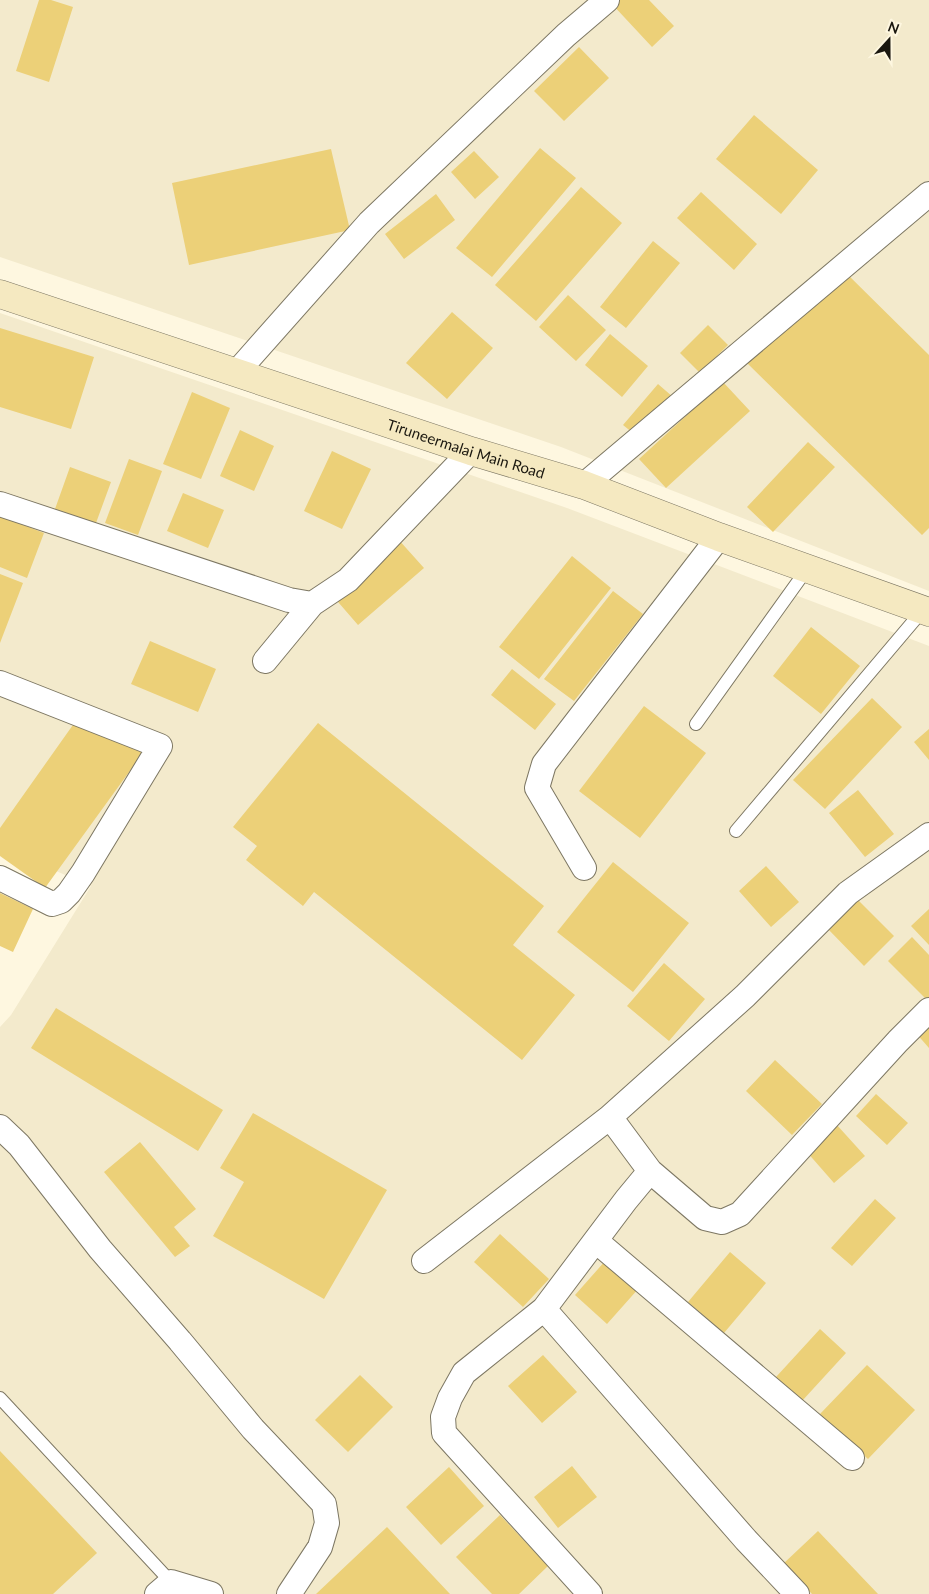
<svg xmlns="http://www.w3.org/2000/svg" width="929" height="1594" font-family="Lato,sans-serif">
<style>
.built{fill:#f3eacc}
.building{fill:#ecd078}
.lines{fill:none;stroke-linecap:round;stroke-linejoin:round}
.service-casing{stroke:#7d7763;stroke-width:14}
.minor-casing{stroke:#7d7763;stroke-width:26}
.secondary-casing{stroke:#7d7763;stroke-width:29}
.service{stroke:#fff;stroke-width:12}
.minor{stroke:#fff;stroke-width:24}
.secondary{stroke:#f5e9c1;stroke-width:28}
.labels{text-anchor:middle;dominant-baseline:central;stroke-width:4.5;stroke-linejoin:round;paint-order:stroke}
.street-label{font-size:15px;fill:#1a170f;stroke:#fef7e0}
</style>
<rect width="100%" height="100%" fill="#fef7e0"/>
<path class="built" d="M0,0H929V591L561,447L0,257Z
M0,313L567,508L929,646V1594H0V1027L11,1015L91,886L0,847Z"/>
<path class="building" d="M39,0H51L73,7L49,82L16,71Z
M614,0H649L674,26L652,47L611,3Z
M579,47L609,78L564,121L534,91Z
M754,115L818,170L781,214L716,159Z
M540,148L576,178L492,277L456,248Z
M331,149L350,230L189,265L172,183Z
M474,151L499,177L475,199L451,172Z
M581,187L622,223L536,321L495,285Z
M701,192L757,244L734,270L677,218Z
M436,194L455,220L404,259L385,234Z
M653,241L680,263L626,328L600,307Z
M841,268L929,355V528L922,535L747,363Z
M568,295L606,330L576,361L539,327Z
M452,312L493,348L447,399L406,363Z
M708,325L728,345L700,373L680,353Z
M0,328L94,357L71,429L0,407Z
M610,334L648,366L622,397L585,365Z
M723,382L750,411L666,488L639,459Z
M658,384L673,397L638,437L623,425Z
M192,392L230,408L201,479L163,464Z
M240,430L274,446L254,491L220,476Z
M808,442L835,467L773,532L747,507Z
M332,451L371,469L342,529L304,511Z
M129,459L162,471L138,535L105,523Z
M70,467L111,482L96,523L55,509Z
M183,493L224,510L208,548L167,531Z
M0,516L44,533L27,578L0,567Z
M398,539L424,568L358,625L332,595Z
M572,556L611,588L539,679L499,647Z
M0,574L23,583L0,643Z
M613,591L643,614L574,701L544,679Z
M811,627L860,666L821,714L773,676Z
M150,641L216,669L198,712L131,684Z
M512,669L556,704L535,730L491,695Z
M872,698L902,727L825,809L793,780Z
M644,706L706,753L640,838L579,791Z
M75,722L145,750L45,888L0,856V828Z
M318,723L544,906L513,945L575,995L522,1060L314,892L303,906L246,860L257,846L233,827Z
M929,729V760L914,742Z
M858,790L894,834L865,857L829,813Z
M613,862L689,923L633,992L557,932Z
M766,866L799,902L771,927L739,891Z
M0,893L33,909L13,952L0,946Z
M857,899L894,936L864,966L827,928Z
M929,909V945L911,926Z
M912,937L929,955V1002L888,961Z
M664,963L705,999L669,1041L627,1006Z
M56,1008L223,1110L198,1151L31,1048Z
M929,1020V1048L915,1032Z
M775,1060L822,1104L792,1135L746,1091Z
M876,1094L908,1123L887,1145L856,1116Z
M253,1113L387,1190L324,1299L213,1236L244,1182L220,1168Z
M836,1124L865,1156L834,1183L806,1151Z
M140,1142L196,1209L174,1227L190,1246L175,1257L104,1172Z
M875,1199L896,1218L852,1266L831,1248Z
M500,1234L549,1279L523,1307L474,1262Z
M730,1252L766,1283L724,1333L688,1302Z
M606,1260L639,1288L607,1324L575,1295Z
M820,1329L846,1353L802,1401L776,1377Z
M543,1355L577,1392L542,1423L508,1386Z
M867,1365L915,1410L868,1459L820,1414Z
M360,1375L393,1407L348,1452L315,1420Z
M0,1451L97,1553L53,1594H0Z
M572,1466L597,1497L558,1528L534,1497Z
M449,1467L484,1506L441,1545L406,1507Z
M500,1515L548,1566L519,1594H492L456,1557Z
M387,1527L450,1594H316Z
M818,1531L878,1594H812L783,1564Z"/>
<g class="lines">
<g class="service-casing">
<path id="service" d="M696,724L807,569
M736,831L923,610
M0,1398L171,1582"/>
</g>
<g class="minor-casing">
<path id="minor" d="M236,373L369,223L566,35L607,0
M584,485L929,194
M0,504L289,600L312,604L348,580L471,451
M265,661L312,604
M0,683L160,746L83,873L69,893L61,901L52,904L0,878
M584,868L537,788L544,764L719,537
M0,1127L19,1145L100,1249L180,1341L253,1429L324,1504L327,1523L320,1547L289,1594
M650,1171L705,1218L722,1222L740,1214L898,1041L929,1010
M596,1241L852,1458
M424,1261L610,1117
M544,1309L464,1373L450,1398L443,1417L444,1433L590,1594
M157,1594L171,1582L211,1594
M797,1594L746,1540L544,1309L626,1200L650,1171L610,1117L745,996L848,893L929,835"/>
</g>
<g class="secondary-casing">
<g id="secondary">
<path id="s1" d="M0,294L471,451L584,485L719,537L929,612"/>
</g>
</g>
<use href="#service" class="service"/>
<use href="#minor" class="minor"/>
<use href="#secondary" class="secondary"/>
</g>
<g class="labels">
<g class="street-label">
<text stroke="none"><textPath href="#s1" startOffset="491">Tiruneermalai Main Road</textPath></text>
</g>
</g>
<g transform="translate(889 40) rotate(21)" stroke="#fef7e0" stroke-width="4" paint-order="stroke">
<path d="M0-4L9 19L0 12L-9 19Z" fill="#1a170f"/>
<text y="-8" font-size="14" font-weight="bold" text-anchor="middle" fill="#1a170f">N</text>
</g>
</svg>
